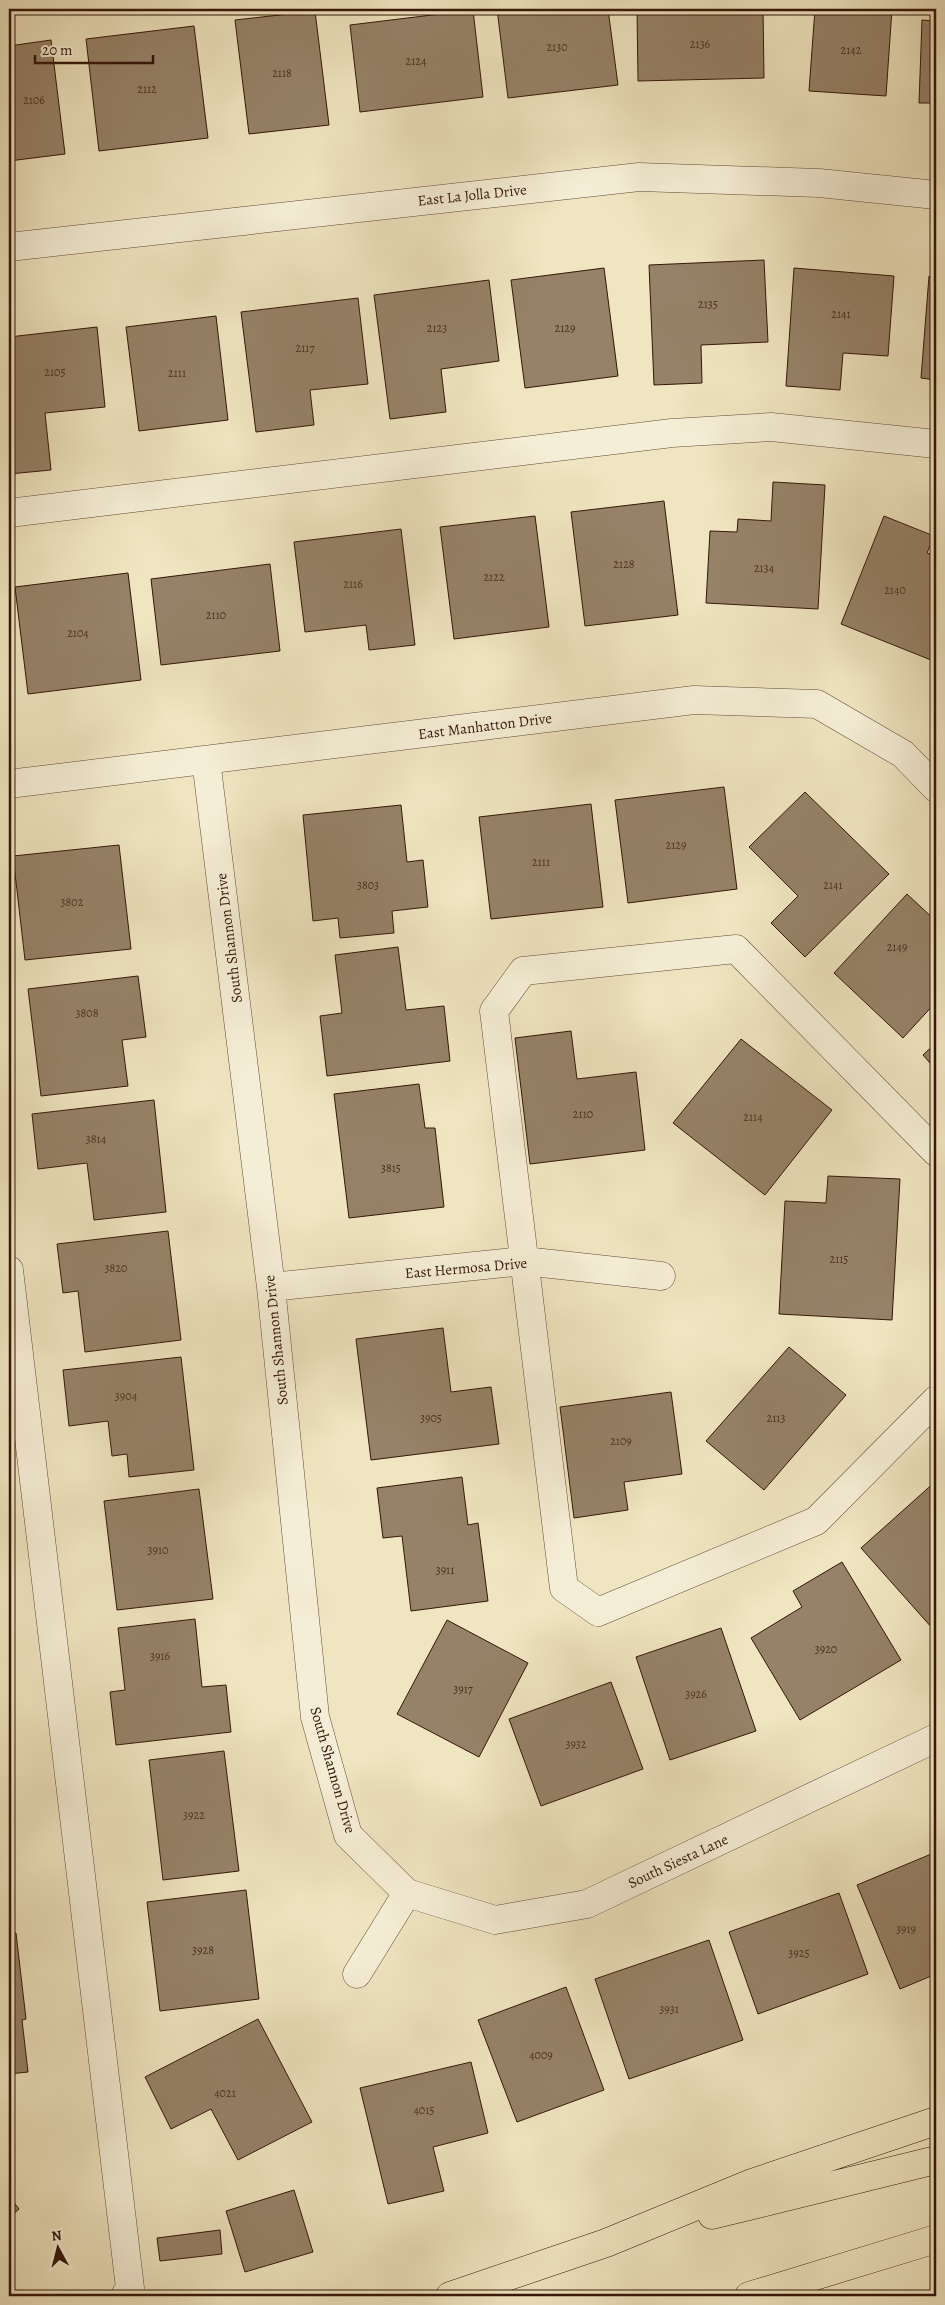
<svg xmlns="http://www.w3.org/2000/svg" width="945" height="2305" font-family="Alegreya,serif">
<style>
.building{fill:#968268;stroke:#351608}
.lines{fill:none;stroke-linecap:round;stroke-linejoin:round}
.minor-casing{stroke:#644a36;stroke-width:29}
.highway-casing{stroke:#351608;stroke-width:29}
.minor{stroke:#f5eed6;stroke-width:28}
.highway{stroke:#efe5c0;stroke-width:28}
.labels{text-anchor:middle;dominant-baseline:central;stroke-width:4;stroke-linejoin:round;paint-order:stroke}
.number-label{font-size:12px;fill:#4d3120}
.street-label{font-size:15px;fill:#351608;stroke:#f5eed6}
</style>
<rect width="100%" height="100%" fill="#efe5c0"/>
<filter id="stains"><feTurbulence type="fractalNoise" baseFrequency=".004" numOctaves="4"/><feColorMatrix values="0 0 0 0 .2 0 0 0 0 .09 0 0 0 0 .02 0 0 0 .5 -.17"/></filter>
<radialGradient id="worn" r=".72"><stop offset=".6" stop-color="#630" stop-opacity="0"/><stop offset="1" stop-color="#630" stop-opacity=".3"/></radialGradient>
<path class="building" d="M497,9H608L618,85L508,98Z
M637,9H763L764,78L638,81Z
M815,9H892L886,96L809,91Z
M473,10L483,97L360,112L350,25Z
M315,11L329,125L249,134L235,20Z
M922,20L936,21V103H919Z
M194,26L208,138L99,151L86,39Z
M51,40L65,154L9,161V46Z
M764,260L768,342L701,345L702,383L654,385L649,265Z
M604,268L618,376L525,388L511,280Z
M794,268L894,276L888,356L843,353L840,390L786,386Z
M929,276L936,277V380L921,378Z
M489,280L499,361L441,369L446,412L390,419L374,295Z
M358,298L368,384L310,390L314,425L256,432L241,312Z
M216,316L228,420L139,431L126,327Z
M97,327L105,407L45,413L51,470L9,474V337Z
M773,482L825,485L818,609L706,603L710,531L737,532L738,519L771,521Z
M664,501L678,615L585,626L571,512Z
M535,516L549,627L454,639L440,527Z
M884,516L934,536L927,553L936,556V662L841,624Z
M401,529L415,645L369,650L366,625L305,632L294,542Z
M270,564L280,651L161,665L151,579Z
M128,573L141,680L28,694L15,587Z
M724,787L737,889L628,903L615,800Z
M805,792L889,874L805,957L771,923L798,896L749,847Z
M591,804L603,907L491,919L479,817Z
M401,805L407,862L423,860L428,907L392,911L394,933L340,938L338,918L313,921L303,815Z
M119,845L131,949L25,960L13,856Z
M907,894L936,921V1002L903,1038L834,973Z
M398,947L406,1010L444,1006L450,1061L327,1076L320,1016L342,1013L335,955Z
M138,976L146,1037L122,1040L128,1086L41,1096L28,989Z
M571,1031L577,1079L636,1072L645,1150L530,1164L515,1038Z
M741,1039L832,1110L765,1195L673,1123Z
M936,1043V1070L923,1055Z
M419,1084L425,1128H435L444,1207L349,1218L334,1094Z
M154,1100L166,1212L94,1220L87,1163L38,1169L32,1114Z
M828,1176L900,1179L892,1320L779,1314L785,1201L826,1203Z
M168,1231L181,1340L85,1352L78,1291L63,1293L57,1244Z
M443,1328L451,1392L491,1387L499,1444L371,1460L356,1339Z
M789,1347L846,1395L764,1490L706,1441Z
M181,1357L194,1470L129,1477L127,1454L112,1456L108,1421L69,1426L63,1370Z
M671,1392L682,1474L624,1482L628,1510L574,1518L560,1407Z
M462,1477L468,1525L478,1523L488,1601L411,1611L402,1536L383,1538L377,1488Z
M936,1481V1626L933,1629L861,1548Z
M199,1489L213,1599L117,1610L104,1501Z
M842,1562L901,1660L800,1720L751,1638L802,1607L793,1591Z
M195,1619L202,1687L226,1685L231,1732L116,1745L110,1692L125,1690L118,1628Z
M447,1620L528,1663L479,1757L397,1714Z
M721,1628L756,1731L670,1760L636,1657Z
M611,1682L643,1769L541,1806L509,1719Z
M224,1751L239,1871L163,1880L149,1760Z
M936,1852V1974L900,1989L857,1885Z
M246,1890L259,1999L160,2011L147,1902Z
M839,1893L868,1974L758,2014L729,1932Z
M16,1933L26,2019L22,2020L28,2072L9,2074V1934Z
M709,1940L743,2040L629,2079L595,1979Z
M566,1987L604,2090L517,2122L478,2020Z
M258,2019L312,2122L238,2160L211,2109L171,2129L145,2077Z
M471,2062L488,2133L433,2147L444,2191L388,2204L360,2088Z
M294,2190L313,2252L245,2272L226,2211Z
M9,2196L19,2209L9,2218Z
M220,2230L222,2254L160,2261L157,2238Z"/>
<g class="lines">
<g class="minor-casing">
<path id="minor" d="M9,247L639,177L819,183L936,195
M9,513L672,433L771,427L936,444
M206,760L271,1287L315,1717L348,1835L407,1893L495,1920L587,1904L936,1738
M9,784L694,700L817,704L903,754L936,788
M936,1152L736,949L523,971L494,1011L564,1588L598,1612L816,1521L936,1400
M9,1270L130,2288L125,2296
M271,1287L524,1261L661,1276
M357,1974L407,1893"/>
</g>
<g class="highway-casing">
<path id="highway" d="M712,2215L936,2160
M450,2296L606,2243L752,2183L936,2121
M749,2296L936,2239"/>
</g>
<use href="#minor" class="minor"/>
<use href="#highway" class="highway"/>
</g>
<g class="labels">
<g class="number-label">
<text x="700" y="44">2136</text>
<text x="557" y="47">2130</text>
<text x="851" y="50">2142</text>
<text x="416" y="61">2124</text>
<text x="282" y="73">2118</text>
<text x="147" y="89">2112</text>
<text x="34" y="100">2106</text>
<text x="708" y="304">2135</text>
<text x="841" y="314">2141</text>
<text x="437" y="328">2123</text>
<text x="565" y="328">2129</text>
<text x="305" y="348">2117</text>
<text x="55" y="372">2105</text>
<text x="177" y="373">2111</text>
<text x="624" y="564">2128</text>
<text x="764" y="568">2134</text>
<text x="494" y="577">2122</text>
<text x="353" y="584">2116</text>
<text x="895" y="590">2140</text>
<text x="216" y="615">2110</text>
<text x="78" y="633">2104</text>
<text x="676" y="845">2129</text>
<text x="541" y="862">2111</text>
<text x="368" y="885">3803</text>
<text x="833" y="885">2141</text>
<text x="72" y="902">3802</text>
<text x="897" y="947">2149</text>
<text x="87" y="1013">3808</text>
<text x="583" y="1114">2110</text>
<text x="753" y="1117">2114</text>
<text x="96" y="1139">3814</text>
<text x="391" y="1168">3815</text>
<text x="839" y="1259">2115</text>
<text x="116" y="1268">3820</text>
<text x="126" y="1396">3904</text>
<text x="431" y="1418">3905</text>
<text x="776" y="1418">2113</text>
<text x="621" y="1441">2109</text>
<text x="158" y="1550">3910</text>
<text x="445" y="1570">3911</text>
<text x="826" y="1649">3920</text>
<text x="160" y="1656">3916</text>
<text x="463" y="1689">3917</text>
<text x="696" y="1694">3926</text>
<text x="576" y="1744">3932</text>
<text x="194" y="1815">3922</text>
<text x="906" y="1929">3919</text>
<text x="203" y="1950">3928</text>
<text x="799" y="1953">3925</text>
<text x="669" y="2009">3931</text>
<text x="541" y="2055">4009</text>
<text x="225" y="2093">4021</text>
<text x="424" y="2110">4015</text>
</g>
<g class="street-label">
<text transform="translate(472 195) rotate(-6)">East La Jolla Drive</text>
<text transform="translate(485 726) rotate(-7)">East Manhatton Drive</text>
<text transform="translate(229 938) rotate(-97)">South Shannon Drive</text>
<text transform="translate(466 1268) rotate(-5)">East Hermosa Drive</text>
<text transform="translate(276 1340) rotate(-96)">South Shannon Drive</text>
<text transform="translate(333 1770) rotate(74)">South Shannon Drive</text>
<text transform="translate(678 1861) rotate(-25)">South Siesta Lane</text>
</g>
</g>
<rect width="945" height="2305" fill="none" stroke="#efe5c0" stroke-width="30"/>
<rect x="10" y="10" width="925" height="2285" fill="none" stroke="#351608" stroke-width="2.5"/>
<rect x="15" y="15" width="915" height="2275" fill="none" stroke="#351608"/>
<g transform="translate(58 2248) rotate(353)" stroke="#f5eed6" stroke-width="4" paint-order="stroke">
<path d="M0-4L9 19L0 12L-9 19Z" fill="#351608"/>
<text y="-8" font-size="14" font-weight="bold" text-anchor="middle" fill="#351608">N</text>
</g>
<path d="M35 55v8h118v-8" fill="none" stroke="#351608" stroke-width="2.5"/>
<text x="42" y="55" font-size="15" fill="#351608" stroke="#f5eed6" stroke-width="4" paint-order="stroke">20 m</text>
<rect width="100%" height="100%" filter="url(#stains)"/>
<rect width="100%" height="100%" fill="url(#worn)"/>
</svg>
